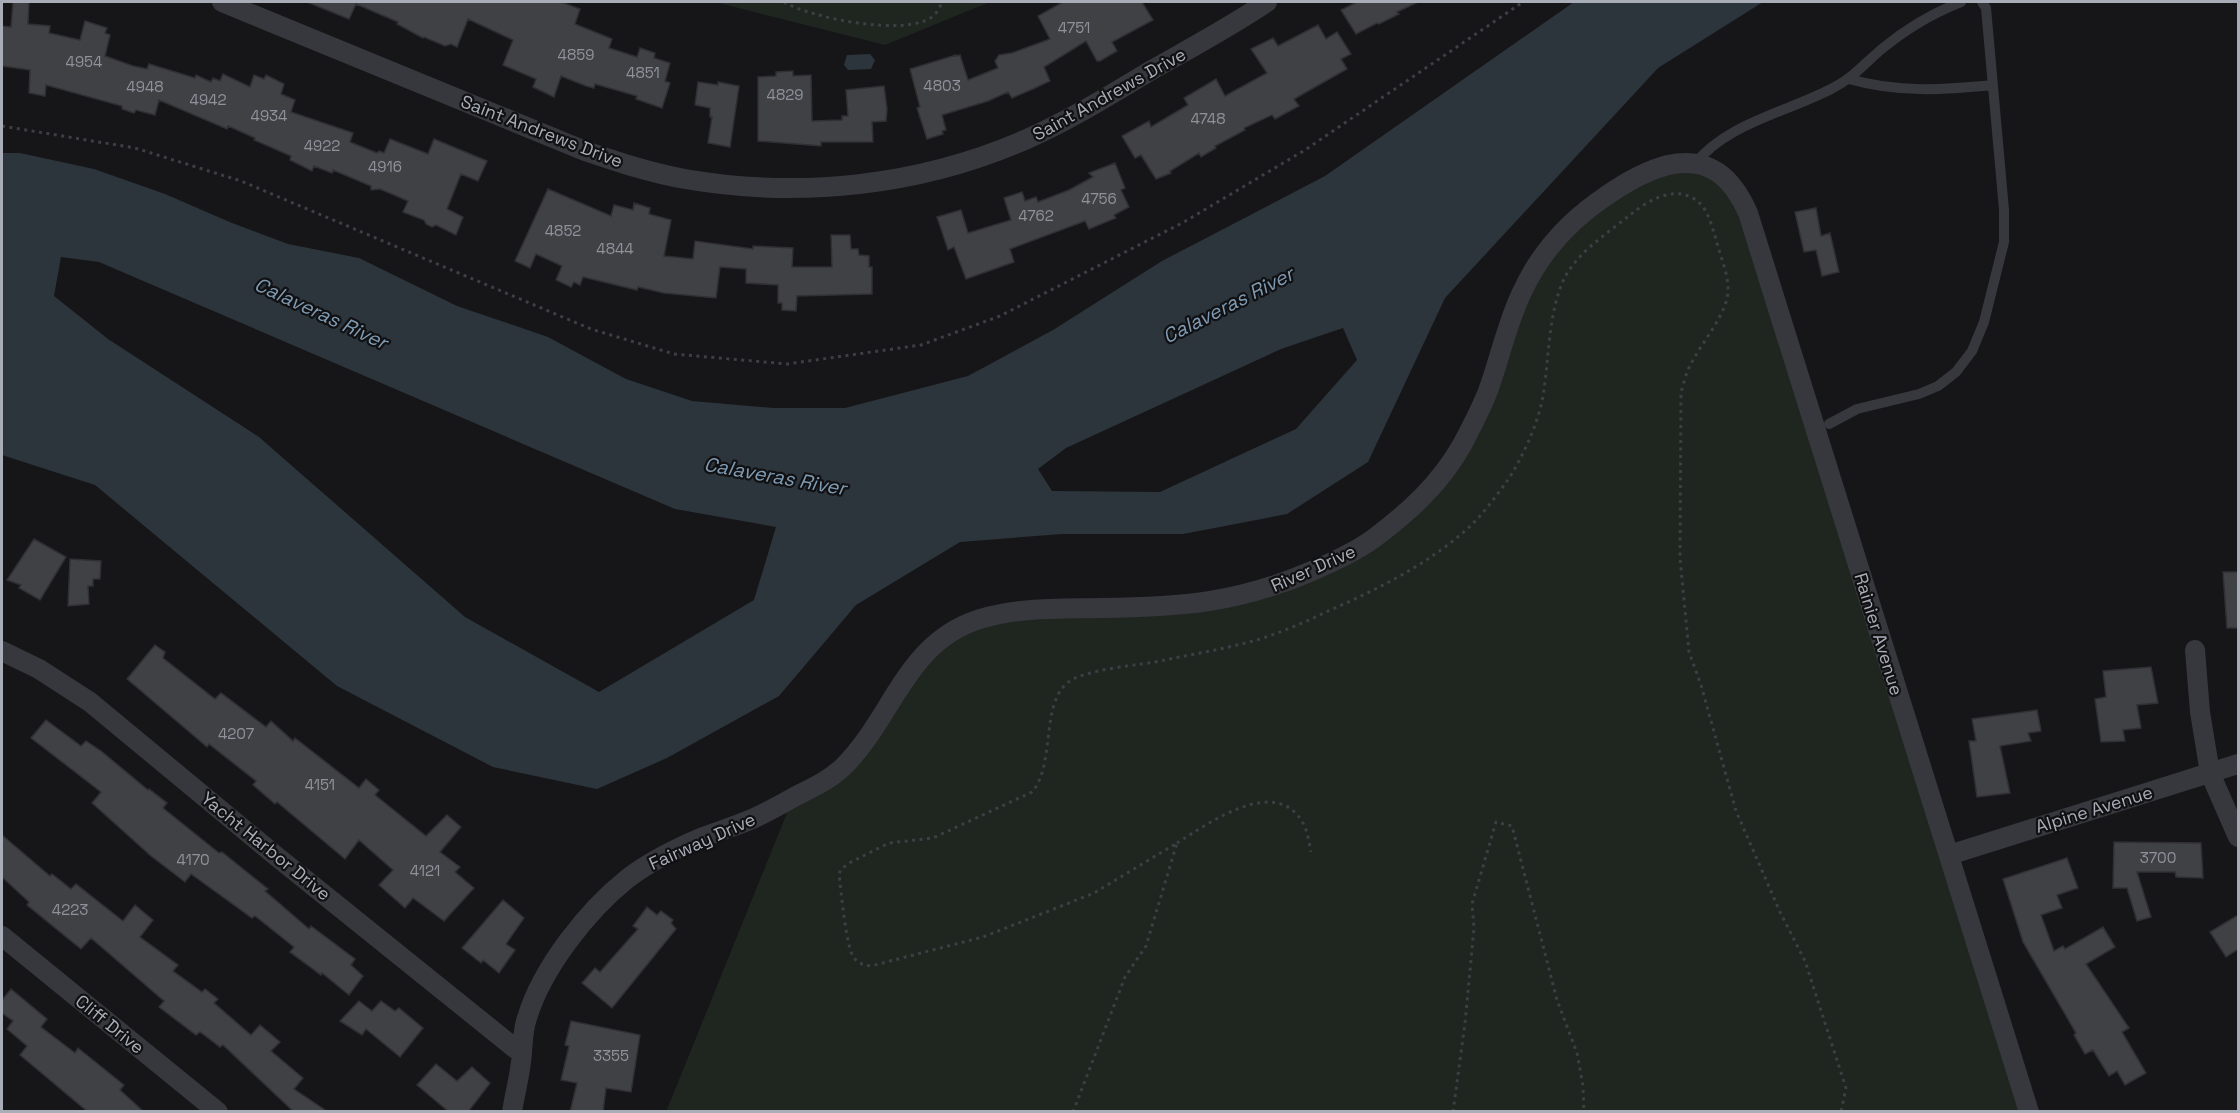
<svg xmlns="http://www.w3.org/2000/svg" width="2240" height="1113" font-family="'Space Grotesk',sans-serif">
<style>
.green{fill:#1e261f}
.water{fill:#2c353c;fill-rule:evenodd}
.building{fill:#404145;stroke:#303034;stroke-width:1.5}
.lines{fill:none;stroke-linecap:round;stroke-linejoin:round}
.path{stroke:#3d3f44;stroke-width:3;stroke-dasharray:3 4.5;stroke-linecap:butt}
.lane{stroke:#37383d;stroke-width:10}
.street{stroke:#37383d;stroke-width:20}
.labels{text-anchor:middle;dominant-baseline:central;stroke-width:4.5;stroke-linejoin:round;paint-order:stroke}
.number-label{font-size:15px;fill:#8e929b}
.street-label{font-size:18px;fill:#a8adb8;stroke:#111113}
.water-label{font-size:20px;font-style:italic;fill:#7f9bb3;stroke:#111113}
</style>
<rect width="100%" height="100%" fill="#161618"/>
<path class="green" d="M715,2H990L885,45Z
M1682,162L1726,178L2028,1111L666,1112L793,798L844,766L959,628L1028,610L1215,602L1368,543L1450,465L1553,243L1620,186Z"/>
<path class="water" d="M1574,2H1763L1658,68L1445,298L1368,462L1287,514L1183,534H1062L960,542L856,605L779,696L667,758L597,789L493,767L337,686L95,485L2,455V153H20L94,169L165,194L232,223L288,244L359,258L457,306L548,337L626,379L692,401L773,408H845L968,376L1053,330L1162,261L1325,176ZM61,257L99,262L675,509L776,527L754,600L599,692L465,617L259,437L108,339L54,296ZM1343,328L1357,360L1296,429L1160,492L1052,491L1038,469L1066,448L1281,349Z
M870,54L875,60L871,69L848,70L844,65L847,55Z"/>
<path class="building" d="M13,2H29L28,24L50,26L49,33L80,40L85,21L107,28L105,33L110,35L105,56L133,66L147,69L149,64L195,78L196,75L211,82L213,78L220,81L223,74L250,87L254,75L264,79L266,75L284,84L281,94L295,100L291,112L353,133L350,142L377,153L379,151L384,153L390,139L428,154L434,139L487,161L478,181L461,174L447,209L463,217L456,235L436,225L432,227L426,224L424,220L403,212L408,201L380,189L371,190V186L333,170L332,173L314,166L312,171L290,160L291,156L254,140L255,138L228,126L227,129L159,100L155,115L136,110L134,113L122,109V106L46,85L45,96L29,93L30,70L2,66V26L11,27Z
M307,2H561L580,9L575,24L612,39L609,48L637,57L640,48L655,53L654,58L670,63L665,81L670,83L662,108L636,99L637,96L595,84L594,88L586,86L561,76L554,97L533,87L536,79L503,65L513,40L468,19L457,47L451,44L445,46L424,37L423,38L397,24L398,22L356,4L349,19Z
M1063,2H1142L1153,20L1112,42L1117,51L1100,61H1097L1086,41L1044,67L1050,81L1035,88L1012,98L1008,92L988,101L942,115L946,130L942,131L943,134L927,139L917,108L920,107L910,69L956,55V56L960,55L968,80L998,68L995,61L999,55L1012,53L1050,39L1038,16Z
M1357,2H1418L1397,12L1399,14L1379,24L1377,23L1356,34L1341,10Z
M1318,25L1326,39L1337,32L1351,54L1341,59L1347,69L1294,99L1299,106L1275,119L1272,115L1244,128L1245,130L1215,146L1216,148L1201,157L1199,153L1170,171L1171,173L1156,179L1141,155L1135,158L1122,136L1149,121L1151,127L1188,105L1184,98L1216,79L1225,96L1267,73L1251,49L1273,38L1278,46Z
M793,71V76L811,75L812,121L842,120V116H848L846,90L884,86L887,109L886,121L872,122L873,142H821V146L758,141V77L776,76V72Z
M698,82L718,85V82L739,86L730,147L708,143L712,117H710V108L695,105Z
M1115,163L1125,188L1121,190L1129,207L1114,215L1116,218L1089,229L1085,221L1010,249L1014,262L966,279L954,247L948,250L937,217L961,210L968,233L1011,220L1004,198L1022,192L1025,201L1036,197L1038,202L1069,190L1093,177L1089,173Z
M548,189L611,216L614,205L633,210L634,203L650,208L649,214L671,220L664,256L693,259L695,241L753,249V246L793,248L792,267H832L831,235H850L851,249H858L859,255L869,256V267H872V294L797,296L796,311L782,310V303H778V285L746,283V269L720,267L716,298L664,293L638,287L637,290L583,277L580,285L574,282L571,287L556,280L562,266L536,254L530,268L515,261Z
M1816,208L1821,236L1830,233L1839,272L1822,276L1816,250L1804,252L1795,212Z
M34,539L66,557L40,600L19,588L21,585L7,580Z
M70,559L101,561L100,579H93V586H88L89,604L68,606Z
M2223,572H2238V628H2227Z
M155,645L165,652L163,658L215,699L221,693L266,727L271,721L293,741L295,738L359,788L366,779L379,790L375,795L426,836L447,815L461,827L440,852L460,867L455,872L474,888L444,921L413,898L405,908L379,885L393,870L359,840L345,859L277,802L275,804L253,785L256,781L209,744L207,747L127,679Z
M2151,667L2158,703L2137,705L2141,728L2123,730L2125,741L2101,742L2095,699L2106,697L2103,671Z
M2037,710L2041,731L2028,733L2031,741L2000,746L2010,793L1977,797L1969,741H1976L1972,719Z
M46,720L81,746L86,741L101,751L148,790L149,789L167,803L163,808L219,853L222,852L268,889L265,891L309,929L311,926L355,959L351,965L363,976L349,995L322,973L321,975L290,952L294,947L255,916L252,918L191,874L185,882L151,856L92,803L101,792L31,738Z
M2,835L50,876L52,874L71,889L76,884L123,921L135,905L153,920L140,937L178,965L173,971L202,992L205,989L218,999L214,1003L251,1035L260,1025L280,1042L271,1051L303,1078L294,1089L328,1112H294L223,1045L220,1047L200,1032L196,1035L159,1007L164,1001L91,938L81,949L27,905L29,902L2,877Z
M2114,842L2201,843L2203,878L2176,877L2175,872H2137L2151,917L2137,921L2127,888H2113Z
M2067,858L2078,888L2057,895L2062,908L2041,915L2054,951L2063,946L2065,949L2103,927L2115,947L2086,964L2129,1028L2122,1032L2146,1073L2125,1085L2117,1071L2109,1076L2093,1050L2085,1054L2074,1035L2076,1033L2023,942L2003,879Z
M503,900L524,918L506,944L515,950L499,973L483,960L481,963L462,948Z
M647,907L657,915L661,911L673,920L671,923L676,929L612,1008L582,983L595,968L600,972L638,929L633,926Z
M2238,915V949L2226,957L2210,932Z
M11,989L47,1019L41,1027L75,1053L78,1048L124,1085L120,1090L144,1112H88L20,1055L27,1046L7,1029L13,1021L2,1013V1000Z
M359,1001L372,1011L381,1001L395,1011L399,1008L423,1028L400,1057L366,1029L362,1035L340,1021Z
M571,1021L640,1035L631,1092L606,1088L603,1112H570L577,1083L561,1080L569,1046L565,1045Z
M436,1064L457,1081L472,1067L490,1083L468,1112H449L417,1085Z"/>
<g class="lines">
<path class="path" d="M784,2C811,18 905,37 932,17C937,13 940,7 942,2
M2,126L135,148L241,181L591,329L674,354L787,364L921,345L1000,316L1184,222L1305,150L1523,2
M1177,843C1209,823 1278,773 1304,825C1308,833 1309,843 1311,852
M1073,1112L1125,977L1146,946L1177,843L1094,893L1069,903L983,937L871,966C864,965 859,964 854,958C846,948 841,890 839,874L841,869L851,862L889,843L933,838L1032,792C1055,766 1041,707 1066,684C1083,668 1140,666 1165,660C1194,654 1224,649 1253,641C1278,634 1303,623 1326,612C1376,590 1425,566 1466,530C1481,517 1493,500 1505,484C1522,460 1541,418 1544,389C1549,356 1549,308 1565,277C1579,251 1608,233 1630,215C1646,202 1670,187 1691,197C1707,205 1710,221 1715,236C1719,253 1728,272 1728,289C1729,312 1701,343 1691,364C1686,372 1684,383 1681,392L1680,558L1689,652L1701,685L1736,811L1780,912L1805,961L1846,1088L1841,1112
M1453,1112L1465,1023L1474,928L1472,904L1496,822L1512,826L1557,1000L1577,1053L1583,1086L1584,1112"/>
<path class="lane" d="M1849,79C1898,93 1943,90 1993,85
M1695,164C1725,124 1790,111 1833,88C1853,78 1866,62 1883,48C1906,29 1933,13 1961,2
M1829,424L1857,409L1919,394L1938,386L1956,372L1972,351L1984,322L2004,242V210L1986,8L1982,2"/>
<path class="street" d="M222,2L585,151C618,162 651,173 685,179C800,199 920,186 1027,139C1070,120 1110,95 1150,71C1189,49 1230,27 1267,2
M2195,650L2200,712L2210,773L2238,837
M2,651L39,669L90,702L276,856L522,1054
M1949,855L2238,764
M2,936L218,1112
M512,1112C515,1092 521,1072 522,1052C523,1040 523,1029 527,1018C542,968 587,911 627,879C650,861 677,848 703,837C719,831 736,826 752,819C768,812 783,803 798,795C814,787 829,780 842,768C893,719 905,642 980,619C1019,607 1061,609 1101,608C1181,607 1238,603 1312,571C1333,562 1355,552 1373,539C1409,512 1440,484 1462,445C1471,428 1481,409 1488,391C1500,358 1507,323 1522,292C1540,253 1570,220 1606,196C1626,182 1645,171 1668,165C1709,156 1732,177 1748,213L2029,1112"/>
</g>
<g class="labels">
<g class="number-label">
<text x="1074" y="27">4751</text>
<text x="576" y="54">4859</text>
<text x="84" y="61">4954</text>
<text x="643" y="72">4851</text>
<text x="942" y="85">4803</text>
<text x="145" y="86">4948</text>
<text x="785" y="94">4829</text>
<text x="208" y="99">4942</text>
<text x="269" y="115">4934</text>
<text x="1208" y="118">4748</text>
<text x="322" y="145">4922</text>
<text x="385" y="166">4916</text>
<text x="1099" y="198">4756</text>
<text x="1036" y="215">4762</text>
<text x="563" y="230">4852</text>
<text x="615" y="248">4844</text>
<text x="236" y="733">4207</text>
<text x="320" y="784">4151</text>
<text x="2158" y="857">3700</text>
<text x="193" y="859">4170</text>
<text x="425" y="870">4121</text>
<text x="70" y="909">4223</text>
<text x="611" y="1055">3355</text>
</g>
<g class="street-label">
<text transform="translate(1109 94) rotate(-29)">Saint Andrews Drive</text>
<text transform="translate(542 131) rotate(21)">Saint Andrews Drive</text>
<text transform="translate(1313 568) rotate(-24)">River Drive</text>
<text transform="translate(1879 634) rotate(73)">Rainier Avenue</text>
<text transform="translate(2094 809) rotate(-17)">Alpine Avenue</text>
<text transform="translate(702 841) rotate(-24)">Fairway Drive</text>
<text transform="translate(266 846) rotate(39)">Yacht Harbor Drive</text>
<text transform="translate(110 1024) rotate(39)">Cliff Drive</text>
</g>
<g class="water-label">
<text transform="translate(1228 305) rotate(-27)">Calaveras River</text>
<text transform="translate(321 313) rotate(25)">Calaveras River</text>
<text transform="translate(775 476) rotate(10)">Calaveras River</text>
</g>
</g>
<rect width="2240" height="1113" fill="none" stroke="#a8adb8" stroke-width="6"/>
</svg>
